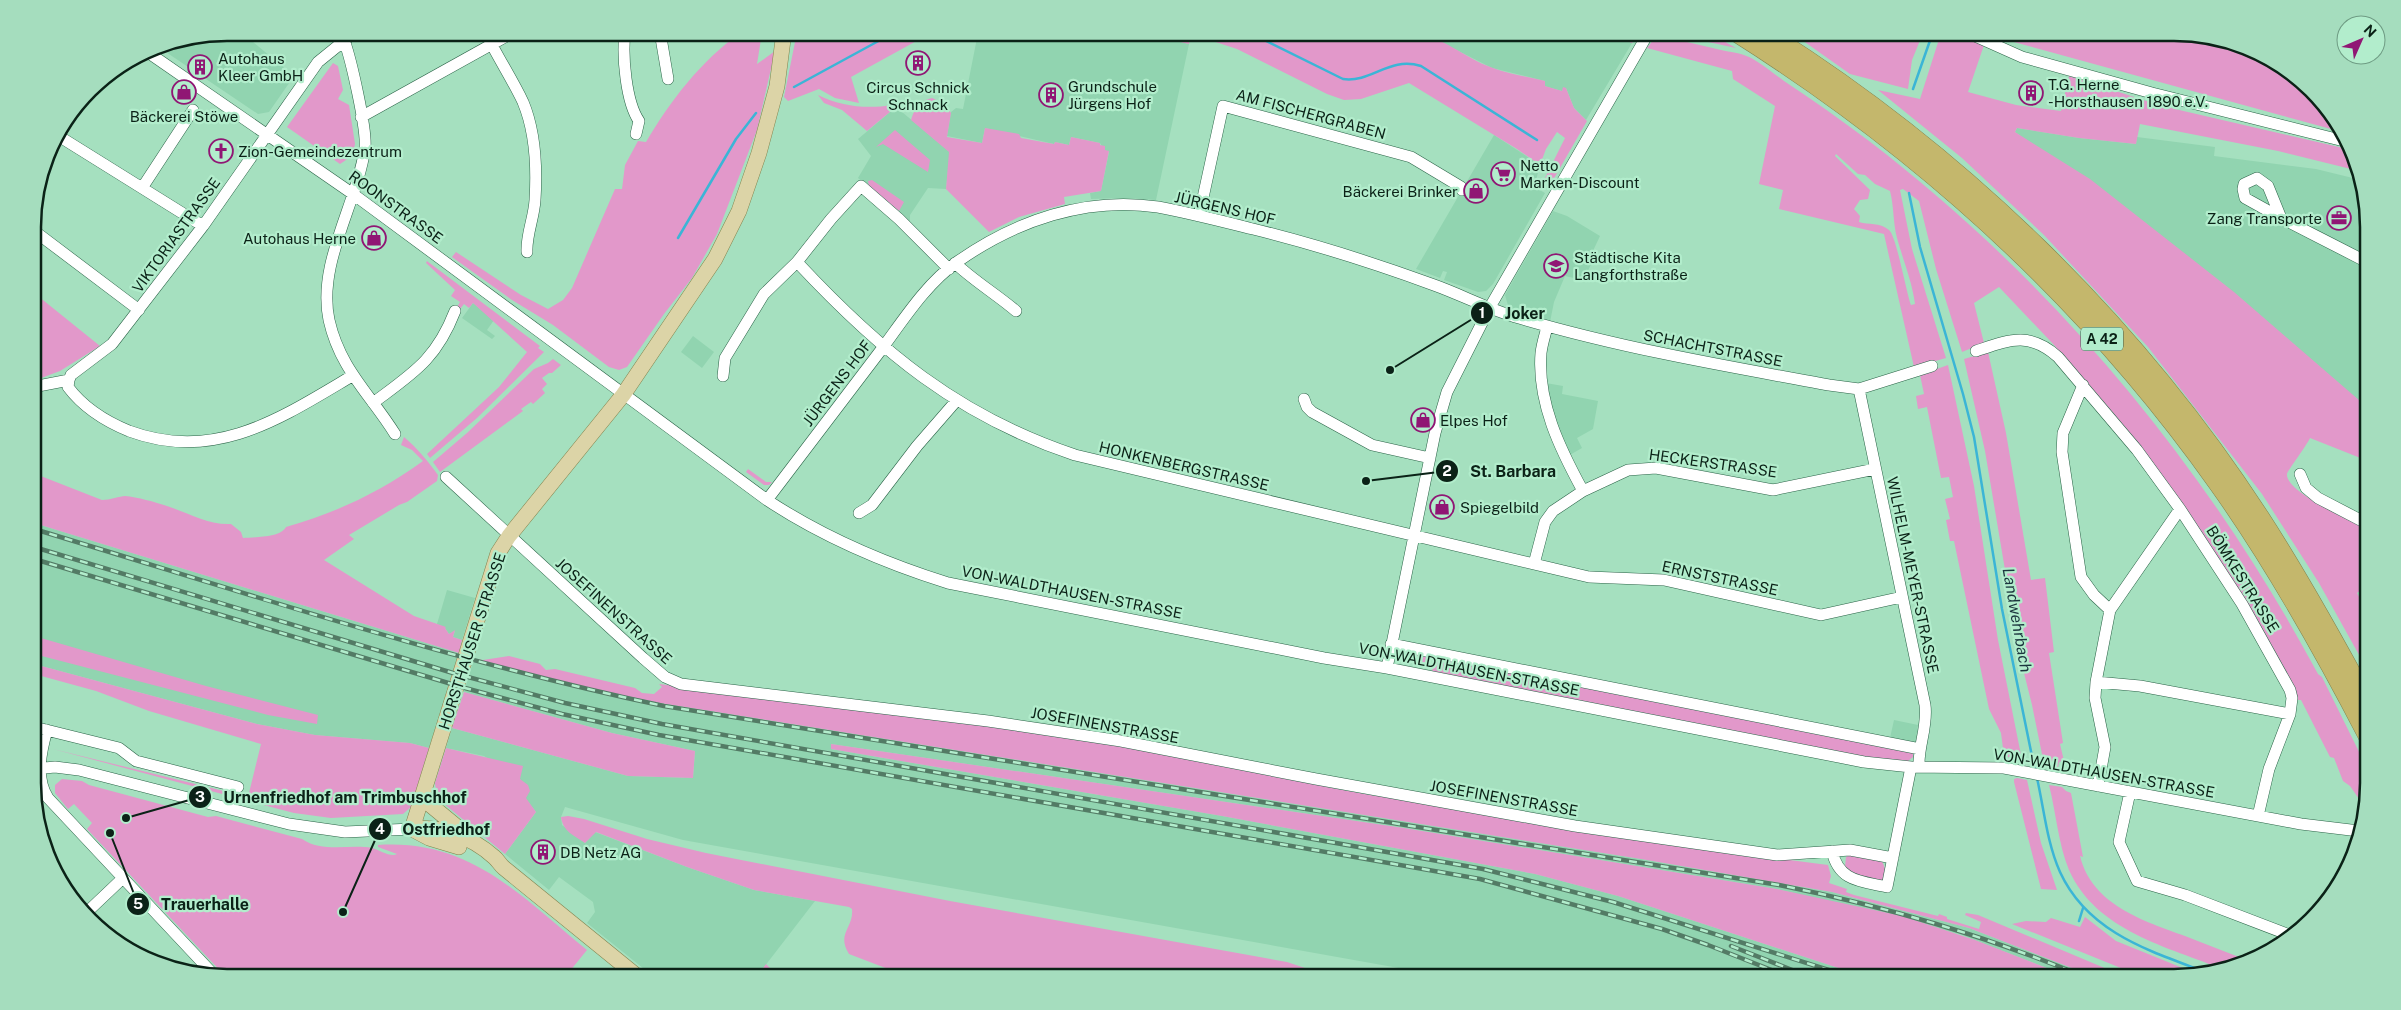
<svg xmlns="http://www.w3.org/2000/svg" width="2401" height="1010" font-family="'Public Sans',sans-serif">
<style>
.built{fill:#91d4b0}
.green{fill:#e298ca;fill-rule:evenodd}
.lines{fill:none;stroke-linecap:round;stroke-linejoin:round}
.stream{stroke:#3bb5d6;stroke-width:2.5}
.minor-casing{stroke:#2a6347;stroke-width:12}
.major-casing{stroke:#83834e;stroke-width:16}
.highway-casing{stroke:#83834e;stroke-width:19}
.minor{stroke:#fff;stroke-width:11}
.major{stroke:#dcd4a7;stroke-width:15}
.highway{stroke:#c4b76c;stroke-width:18}
.rail-casing{stroke:#537b65;stroke-width:4.5}
.rail{stroke:#b2edcc;stroke-width:2.5;stroke-dasharray:8;stroke-linecap:butt}
.labels{text-anchor:middle;dominant-baseline:central;stroke-width:4.5;stroke-linejoin:round;paint-order:stroke}
.shield{fill:#b2edcc;stroke:#3d5f4d;stroke-width:1}
.shield-label{font-size:14px;font-weight:bold;fill:#0b2217}
.poi-label{font-size:15px;fill:#0b2217;stroke:#b2edcc;text-anchor:start}
.street-label{font-size:15px;fill:#0b2217;stroke:#b2edcc}
.water-label{font-size:16px;font-style:italic;fill:#1c363e;stroke:#b2edcc}
.rim{fill:none;stroke:#0b2217;stroke-width:2.5}
.leader{fill:none;stroke:#0b2217;stroke-width:2}
.callout-dot{fill:#0b2217;stroke:#b2edcc;stroke-width:2}
.mark-label{font-size:15px;text-anchor:middle;font-weight:bold;fill:#fff}
.callout-label{font-size:16px;text-anchor:middle;font-weight:bold;fill:#0b2217;stroke:#b2edcc;stroke-width:4.5;stroke-linejoin:round;paint-order:stroke}
</style>
<rect width="100%" height="100%" fill="#a5e0bf"/>
<path class="built" d="M227,32L247,33V37L294,76L269,112L258,114L157,46Z
M995,32H1141L1189,44L1156,200L1125,198L1091,199L1090,193L1101,191L1109,152L1104,150L1100,143L1071,137L1069,145L1055,142L1054,144L985,128L982,143L947,136L951,112L956,108L963,109L977,38Z
M1607,32L1632,43L1586,120L1574,108L1566,88L1562,91L1544,86L1545,81L1492,68L1423,33Z
M896,107L950,152L946,189L928,188L910,215V224L858,178L871,156L858,139Z
M2017,128L2079,138L2136,144L2137,137L2215,147L2214,156L2316,169L2361,180L2367,202V407L2015,132Z
M1494,135L1540,165L1535,184L1536,188L1545,193L1493,284L1486,291L1478,292L1444,280L1447,272L1443,271L1440,278L1416,269Z
M1553,211L1567,216L1600,236L1592,253L1596,255L1583,280L1565,276L1554,302L1550,322L1509,309L1505,295Z
M473,303L494,320L487,330L495,336L492,339L462,318Z
M693,336L714,352L702,368L681,352Z
M1546,383L1563,386L1562,394L1598,401L1593,429L1577,438L1582,448L1568,456L1557,430Z
M34,523L459,653L429,748L410,743L315,735L257,724L34,664Z
M447,590L475,598L462,640L453,637L455,631L449,634L445,628L437,624Z
M474,659L556,681L660,703L1641,859L1832,892L1969,928L2095,977H2070L1959,934L1777,889L1404,828L831,744V749L1222,816L1535,874L1618,896L1866,977H1449L683,840L565,807L561,817L562,825L585,843L595,832L687,867L754,890L815,901L758,975L761,977H654L587,923L595,912L593,902L559,877L549,890L505,854L536,812L525,798L520,779L484,756L446,748L452,728L628,776L693,778L695,751L612,733L464,692Z
M1894,720L1918,725L1916,741L1913,743L1890,738Z"/>
<path class="green" d="M804,32H931V33L851,77L859,103L835,98L819,89L788,101L784,97L796,37Z
M1386,32V35C1428,21 1456,55 1493,68C1510,74 1528,77 1545,81V86L1562,91L1563,87L1566,88L1574,108L1587,121L1549,187L1545,178L1565,138L1557,132L1546,149L1540,165L1517,149L1409,83L1361,99L1344,100L1327,94L1237,49L1191,34L1189,44L1141,33Z
M740,33H762L757,64L775,51L757,130L717,234L692,278L664,314L627,367L619,370L609,367L553,325L512,300L452,257L456,252L521,295L548,309L563,300L572,288L615,189H622L625,165L638,141L646,142C671,100 700,62 740,33Z
M1607,33H1638L1632,43Z
M1682,33H1709L1736,48L1685,37V33Z
M1792,33H1923L1912,60L1908,89L1850,74Z
M1941,33H1958L1984,45L1968,92L2016,105L2061,111L2069,76L2162,106L2352,150L2359,171L2278,151L2140,124L2136,144L2079,138L2017,128L2015,132L2090,179L2234,292L2367,407L2368,461L2310,438C2307,445 2288,470 2287,474C2285,492 2352,521 2368,529V585L2357,593L2368,612V671L2319,583L2262,494L2148,347L2044,235L1962,158L1878,90L1920,99Z
M1981,33H2174L2248,47L2293,73L2329,109L2342,132Z
M1657,35C1678,40 1700,45 1721,50C1730,52 1741,53 1749,57C1761,63 1773,73 1784,81C1813,100 1841,120 1869,141C2056,284 2207,467 2318,674L2322,677L2368,770V784L2364,806L2350,786L2343,781L2334,758L2330,757L2301,700H2296L2237,589L2055,346L1999,287L1974,303L1984,343L1962,352L1936,269L1919,201L1903,189L1900,190L1912,249L1946,358L1914,367L1884,234L1779,209L1783,190L1759,184L1775,106L1733,79L1732,71L1647,48ZM1836,154L1858,174L1865,175L1875,184L1890,191C1894,206 1893,223 1897,238C1903,260 1912,281 1915,304L1911,305C1906,291 1896,235 1889,230C1879,222 1869,225 1859,222L1860,216L1854,209L1860,200L1868,199L1870,190L1835,156Z
M333,63L338,66L343,90L338,99L349,105L355,144L352,156L340,164L287,127Z
M818,95C843,107 866,109 893,105L896,107L867,131L842,110L824,103Z
M932,98L944,103L951,113L947,137L982,143L985,128L1019,134L1021,138L1054,144L1055,142L1069,145L1071,137L1100,143V145L1105,146V150L1109,151L1101,191L1064,197L1065,204L1019,217L989,232L946,189L949,152L911,120C915,107 919,101 932,98Z
M895,130L930,160L928,172L883,144L876,147Z
M872,180L904,202L899,211L869,186L868,181Z
M427,261L540,346L538,348L544,352L477,418L430,458L427,454L499,387L527,352L473,303L469,308L464,304L460,309L457,307L460,302L451,296L455,290L426,263Z
M33,292L100,346L60,371L33,381Z
M1988,352L2006,433L2031,580L2045,578L2054,652L2049,653L2063,743L2060,744L2064,761L2059,762L2058,767L2044,764L2032,705L2019,653L1985,451L1964,359Z
M553,359L561,365L552,373H549L542,378L547,384L542,389L545,393L533,404L531,402L521,409L523,411L440,472L433,462L467,433L534,369L548,363Z
M1948,365L1974,486L1998,640L2022,760L2004,756L2001,733L1989,709L1954,541H1950L1946,520L1950,519L1945,499L1953,497L1949,477L1941,478L1927,407L1918,409L1916,396L1924,394L1920,375Z
M404,437C417,448 428,461 438,475L437,481L407,502L399,505L349,535L354,539L324,560L414,616L446,627L445,628L449,634L455,630L453,637L462,640L459,653L34,523L33,473L102,500C110,500 120,496 125,496C137,497 155,502 167,506C189,513 207,525 231,524L241,532L243,538C254,537 280,538 286,527C336,513 380,492 423,461L412,450L401,445Z
M748,469L766,482H772L769,485H764L746,472Z
M34,636L206,686L318,715L317,724L268,715L34,654Z
M1404,651L1913,753V757L1908,761L1872,758L1432,672L1435,658L1429,657L1427,663L1405,658Z
M509,656L540,664L546,670L555,669L635,688L642,693L654,694L662,687L659,684L1002,727L1152,751L1318,785L1325,784L1327,787L1376,796L1379,793L1720,851L1828,865L1831,876L1829,883L1847,889L1846,892L1854,895L1938,916L1939,914L1947,917V919L1979,929L1981,922L1965,915L1966,913L1978,915L2126,977H2095L1969,928L1832,892L1641,859L660,703L556,681L474,659L483,660Z
M34,664L257,724L315,735L410,743L429,748L411,807L403,814L331,818L294,813L53,749L248,797L261,744L149,711L96,691L34,674Z
M464,692L612,733L695,751L693,778L628,776L452,728Z
M831,744L1404,828L1777,889L1902,916L1975,940L2070,977H1866L1618,896L1535,874L1222,816L831,749Z
M446,748L523,766L520,779L528,785L530,791L526,798L536,812L505,854L437,798L435,783Z
M2017,778L2027,780L2041,843L2057,890L2041,889L2014,782V779Z
M62,779L82,781L89,785L208,817L216,816L302,839C322,853 350,844 372,848C380,850 391,858 397,854L378,847V845C471,839 520,896 587,950L565,977H226L87,829L92,823L74,804L68,809L55,793V785Z
M2049,785L2062,787L2066,791L2071,793L2083,857L2080,856C2092,905 2144,921 2185,936C2206,944 2228,953 2249,961L2237,967L2225,970C2168,947 2096,931 2069,870C2058,843 2056,812 2049,785Z
M568,816L584,819L647,839L706,853L950,901L1287,962L1311,970L1349,977H909L849,954C836,933 854,928 852,909L849,907L754,890L687,867L596,832L585,843C574,835 563,832 561,817Z
M1849,855L1881,860C1885,866 1888,875 1882,881L1850,873L1845,867L1846,857Z
M2085,917L2116,941L2200,975L2187,977H2143L2012,924L2026,921L2046,922L2051,918L2080,927Z
M766,964L779,977H761L758,975Z"/>
<g class="lines">
<path class="stream" d="M1248,32L1343,79C1372,83 1389,56 1421,66L1537,140
M794,87L895,32
M1913,89L1933,32
M1909,193L1920,247L1963,394L1974,437L2002,609L2035,771
M678,238L736,139L756,113
M2037,778C2044,809 2047,843 2060,872C2088,933 2150,951 2208,973
M2079,921L2083,908"/>
<g class="minor-casing">
<path id="minor" d="M625,32C622,56 626,102 639,121L636,134
M660,32L668,79
M1966,32L2022,57L2152,93L2348,142
M344,40C351,59 367,129 365,148C357,204 317,263 329,320C340,369 370,394 395,434
M492,45C502,64 514,83 523,102C536,133 537,168 535,200C534,218 526,235 527,252
M146,51L353,194L767,500C823,537 884,563 948,583L1324,658L1387,668L1864,762L1911,767L2004,768L2301,824L2359,831
M361,117L514,32
M57,135L203,226
M2257,178L2268,186L2281,218L2245,198L2243,189L2244,184Z
M142,188L193,110
M1199,216L1223,106L1411,157L1461,187L1462,190
M2281,218L2367,262
M33,230L139,310
M797,262L831,219L861,186L899,219L949,269
M955,263C974,281 996,294 1016,311
M1547,327C1545,335 1542,344 1541,353C1537,402 1560,449 1583,491
M1976,351C2009,340 2029,331 2058,357L2137,450L2180,509L2242,604L2290,690L2292,698L2290,714L2269,769L2258,816
M723,376L725,358L764,294L797,262C880,351 958,416 1075,455L1589,577L1664,580L1821,615L1902,597
M69,380L71,375L112,344L203,226L318,62L355,32
M2083,385L2063,433L2062,452L2081,577L2094,595L2110,610
M33,387L69,380L68,387C83,407 107,422 129,431C215,463 281,418 352,376
M1859,389L1925,705C1928,726 1918,746 1919,767
M1304,399L1307,407L1312,412L1372,445L1430,458
M373,403C413,373 436,360 455,311
M2300,474L2306,488L2318,498L2368,524
M446,477L643,658L665,677L681,684L988,721L1121,741L1316,779L1575,826L1777,855L1850,850L1893,858
M767,500C805,450 843,400 881,350C904,319 926,284 957,262C1015,221 1086,196 1158,207C1190,213 1221,221 1253,229C1314,244 1374,263 1434,285C1462,295 1490,310 1519,318C1621,348 1725,366 1829,385L1859,389L1932,366
M859,513L872,505L917,446L957,400
M1534,564L1545,522L1553,511L1583,491L1628,470L1656,468L1773,490L1875,469
M1391,644L1920,749
M1387,668L1435,433L1447,392L1490,307L1649,32
M2096,682L2140,686L2290,714
M34,727L119,748L136,761L238,787
M47,730C41,751 35,778 48,798L214,975
M34,769L55,767L79,770L289,824L345,832L412,829
M2098,786L2105,747L2095,698L2096,682L2110,610L2180,509
M2130,792L2119,842L2137,881L2185,895L2292,936
M1832,851C1839,882 1861,881 1887,887L1911,767
M85,914L123,878"/>
</g>
<g class="major-casing">
<path id="major" d="M422,798L468,836
M412,829L498,553L509,536L623,395L715,259L739,211L759,153L777,86L784,32
M412,829C440,825 472,837 494,857C498,860 500,865 504,868L638,977
M412,829L429,838L459,847"/>
</g>
<g class="highway-casing">
<path id="highway" d="M1735,32C1924,151 2089,302 2218,484C2275,564 2323,650 2368,737
M1765,32C1961,155 2134,323 2260,517C2299,577 2334,640 2368,703"/>
</g>
<use href="#minor" class="minor"/>
<use href="#major" class="major"/>
<use href="#highway" class="highway"/>
<g class="rail-casing">
<path id="rail" d="M34,529C243,592 450,661 664,706L1779,885C1888,907 1983,935 2085,977
M34,547L453,673L565,703L662,724L1483,869L1613,902L1851,977
M34,559L465,688L562,714L659,735L1480,879L1662,929L1708,945L1789,977
M1731,946L1810,977"/>
</g>
<use href="#rail" class="rail"/>
</g>
<defs>
<g id="building-ring" transform="scale(1.25)"><circle r="9.5" fill="#b2edcc" stroke="#901674" stroke-width="1.5"/><path d="M-4-6H4V6H1V3H-1V6H-4ZM-2.5-4.3h1.7v1.8h-1.7ZM.8-4.3h1.7v1.8H.8ZM-2.5-1h1.7V.8h-1.7ZM.8-1h1.7V.8H.8Z" fill="#901674"/></g>
<g id="shop-ring" transform="scale(1.25)"><circle r="9.5" fill="#b2edcc" stroke="#901674" stroke-width="1.5"/><path d="M-5-2.5h2.3a2.7 3.5 0 0 1 5.4 0H5L5.5 6h-11ZM-1.5-2.5h3a1.5 2.3 0 0 0-3 0Z" fill="#901674"/></g>
<g id="church-ring" transform="scale(1.25)"><circle r="9.5" fill="#b2edcc" stroke="#901674" stroke-width="1.5"/><path d="M-1.2-6h2.4v3.5h3.3v2.4h-3.3V6h-2.4V-.1h-3.3v-2.4h3.3Z" fill="#901674"/></g>
<g id="supermarket-ring" transform="scale(1.25)"><circle r="9.5" fill="#b2edcc" stroke="#901674" stroke-width="1.5"/><path d="M-6-5.5h2.5l.6 2H6L4.5 2H-2.5L-4.4-4H-6ZM-1.5 3.2a1.3 1.3 0 1 0 .1 0ZM3 3.2a1.3 1.3 0 1 0 .1 0Z" fill="#901674"/></g>
<g id="office-ring" transform="scale(1.25)"><circle r="9.5" fill="#b2edcc" stroke="#901674" stroke-width="1.5"/><path d="M-6-3h4V-5.5h4V-3h4V5H-6ZM-1-4.5V-3h2v-1.5ZM-6 0V1H6V0Z" fill="#901674"/></g>
<g id="school-ring" transform="scale(1.25)"><circle r="9.5" fill="#b2edcc" stroke="#901674" stroke-width="1.5"/><path d="M0-5L7-2L0 1L-7-2ZM-4 1L0 2.5L4 1V4Q0 6-4 4Z" fill="#901674"/></g>
</defs>
<g fill-rule="evenodd">
<use href="#building-ring" x="918" y="63"/>
<use href="#building-ring" x="200" y="67"/>
<use href="#shop-ring" x="184" y="92"/>
<use href="#building-ring" x="2031" y="93"/>
<use href="#building-ring" x="1051" y="95"/>
<use href="#church-ring" x="221" y="151"/>
<use href="#supermarket-ring" x="1503" y="174"/>
<use href="#shop-ring" x="1476" y="191"/>
<use href="#office-ring" x="2339" y="218"/>
<use href="#shop-ring" x="374" y="238"/>
<use href="#school-ring" x="1556" y="266"/>
<use href="#shop-ring" x="1423" y="420"/>
<use href="#shop-ring" x="1442" y="507"/>
<use href="#building-ring" x="543" y="852"/>
</g>
<g class="labels">
<rect class="shield" x="2081" y="327.5" width="42" height="23" rx="4"/>
<g class="shield-label">
<text x="2102" y="339">A 42</text>
</g>
<g class="poi-label">
<text x="218" y="58">Autohaus<tspan x="218" dy="17">Kleer GmbH</tspan></text>
<text x="2048" y="84">T.G. Herne<tspan x="2048" dy="17">-Horsthausen 1890 e.V.</tspan></text>
<text x="1068" y="86">Grundschule<tspan x="1068" dy="17">Jürgens Hof</tspan></text>
<text x="918" y="87" text-anchor="middle">Circus Schnick<tspan x="918" dy="17">Schnack</tspan></text>
<text x="184" y="116" text-anchor="middle">Bäckerei Stöwe</text>
<text x="238" y="151">Zion-Gemeindezentrum</text>
<text x="1520" y="165">Netto<tspan x="1520" dy="17">Marken-Discount</tspan></text>
<text x="1458" y="191" text-anchor="end">Bäckerei Brinker</text>
<text x="2322" y="218" text-anchor="end">Zang Transporte</text>
<text x="356" y="238" text-anchor="end">Autohaus Herne</text>
<text x="1574" y="257">Städtische Kita<tspan x="1574" dy="17">Langforthstraße</tspan></text>
<text x="1440" y="420">Elpes Hof</text>
<text x="1460" y="507">Spiegelbild</text>
<text x="560" y="852">DB Netz AG</text>
</g>
<g class="street-label">
<text transform="translate(1311 114) rotate(15)">AM FISCHERGRABEN</text>
<text transform="translate(396 207) rotate(36)">ROONSTRASSE</text>
<text transform="translate(1225 208) rotate(13)">JÜRGENS HOF</text>
<text transform="translate(176 235) rotate(-54)">VIKTORIASTRASSE</text>
<text transform="translate(1713 348) rotate(11)">SCHACHTSTRASSE</text>
<text transform="translate(837 383) rotate(-53)">JÜRGENS HOF</text>
<text transform="translate(1713 463) rotate(8)">HECKERSTRASSE</text>
<text transform="translate(1184 466) rotate(13)">HONKENBERGSTRASSE</text>
<text transform="translate(1913 575) rotate(78)">WILHELM-MEYER-STRASSE</text>
<text transform="translate(1720 578) rotate(12)">ERNSTSTRASSE</text>
<text transform="translate(2243 579) rotate(58)">BÖMKESTRASSE</text>
<text transform="translate(1072 592) rotate(11)">VON-WALDTHAUSEN-STRASSE</text>
<text transform="translate(614 611) rotate(42)">JOSEFINENSTRASSE</text>
<text transform="translate(472 641) rotate(-72)">HORSTHAUSER STRASSE</text>
<text transform="translate(1469 669) rotate(11)">VON-WALDTHAUSEN-STRASSE</text>
<text transform="translate(1105 725) rotate(10)">JOSEFINENSTRASSE</text>
<text transform="translate(2104 773) rotate(10)">VON-WALDTHAUSEN-STRASSE</text>
<text transform="translate(1504 798) rotate(10)">JOSEFINENSTRASSE</text>
</g>
<g class="water-label">
<text transform="translate(2017 620) rotate(80)">Landwehrbach</text>
</g>
</g>
<path d="M0 0H2401V1010H0ZM227 41H2174A186 186 0 0 1 2360 227V783A186 186 0 0 1 2174 969H227A186 186 0 0 1 41 783V227A186 186 0 0 1 227 41Z" fill="#a5ddbe" fill-rule="evenodd"/>
<path class="rim" d="M227 41H2174A186 186 0 0 1 2360 227V783A186 186 0 0 1 2174 969H227A186 186 0 0 1 41 783V227A186 186 0 0 1 227 41Z"/>
<path class="leader" d="M1390 370L1482 313M1366 481L1447 471M126 818L200 797M343 912L380 829M110 833L138 904"/>
<g class="callout-dot">
<circle cx="1390" cy="370" r="5"/>
<circle cx="1366" cy="481" r="5"/>
<circle cx="126" cy="818" r="5"/>
<circle cx="343" cy="912" r="5"/>
<circle cx="110" cy="833" r="5"/>
<circle cx="1482" cy="313" r="12"/>
<circle cx="1447" cy="471" r="12"/>
<circle cx="200" cy="797" r="12"/>
<circle cx="380" cy="829" r="12"/>
<circle cx="138" cy="904" r="12"/>
</g>
<g class="mark-label">
<text x="1482" y="318">1</text>
<text x="1447" y="476">2</text>
<text x="200" y="802">3</text>
<text x="380" y="834">4</text>
<text x="138" y="909">5</text>
</g>
<g class="callout-label">
<text x="1525" y="319">Joker</text>
<text x="1513" y="477">St. Barbara</text>
<text x="345" y="803">Urnenfriedhof am Trimbuschhof</text>
<text x="446" y="835">Ostfriedhof</text>
<text x="205" y="910">Trauerhalle</text>
</g>
<g transform="translate(2361 40) rotate(45)"><circle r="24" fill="#b2edcc" stroke="#6f9c84"/>
<path d="M0-4L9 19L0 12L-9 19Z" fill="#901674"/>
<text y="-8" font-size="14" font-weight="bold" text-anchor="middle" fill="#0b2217">N</text>
</g>
</svg>
